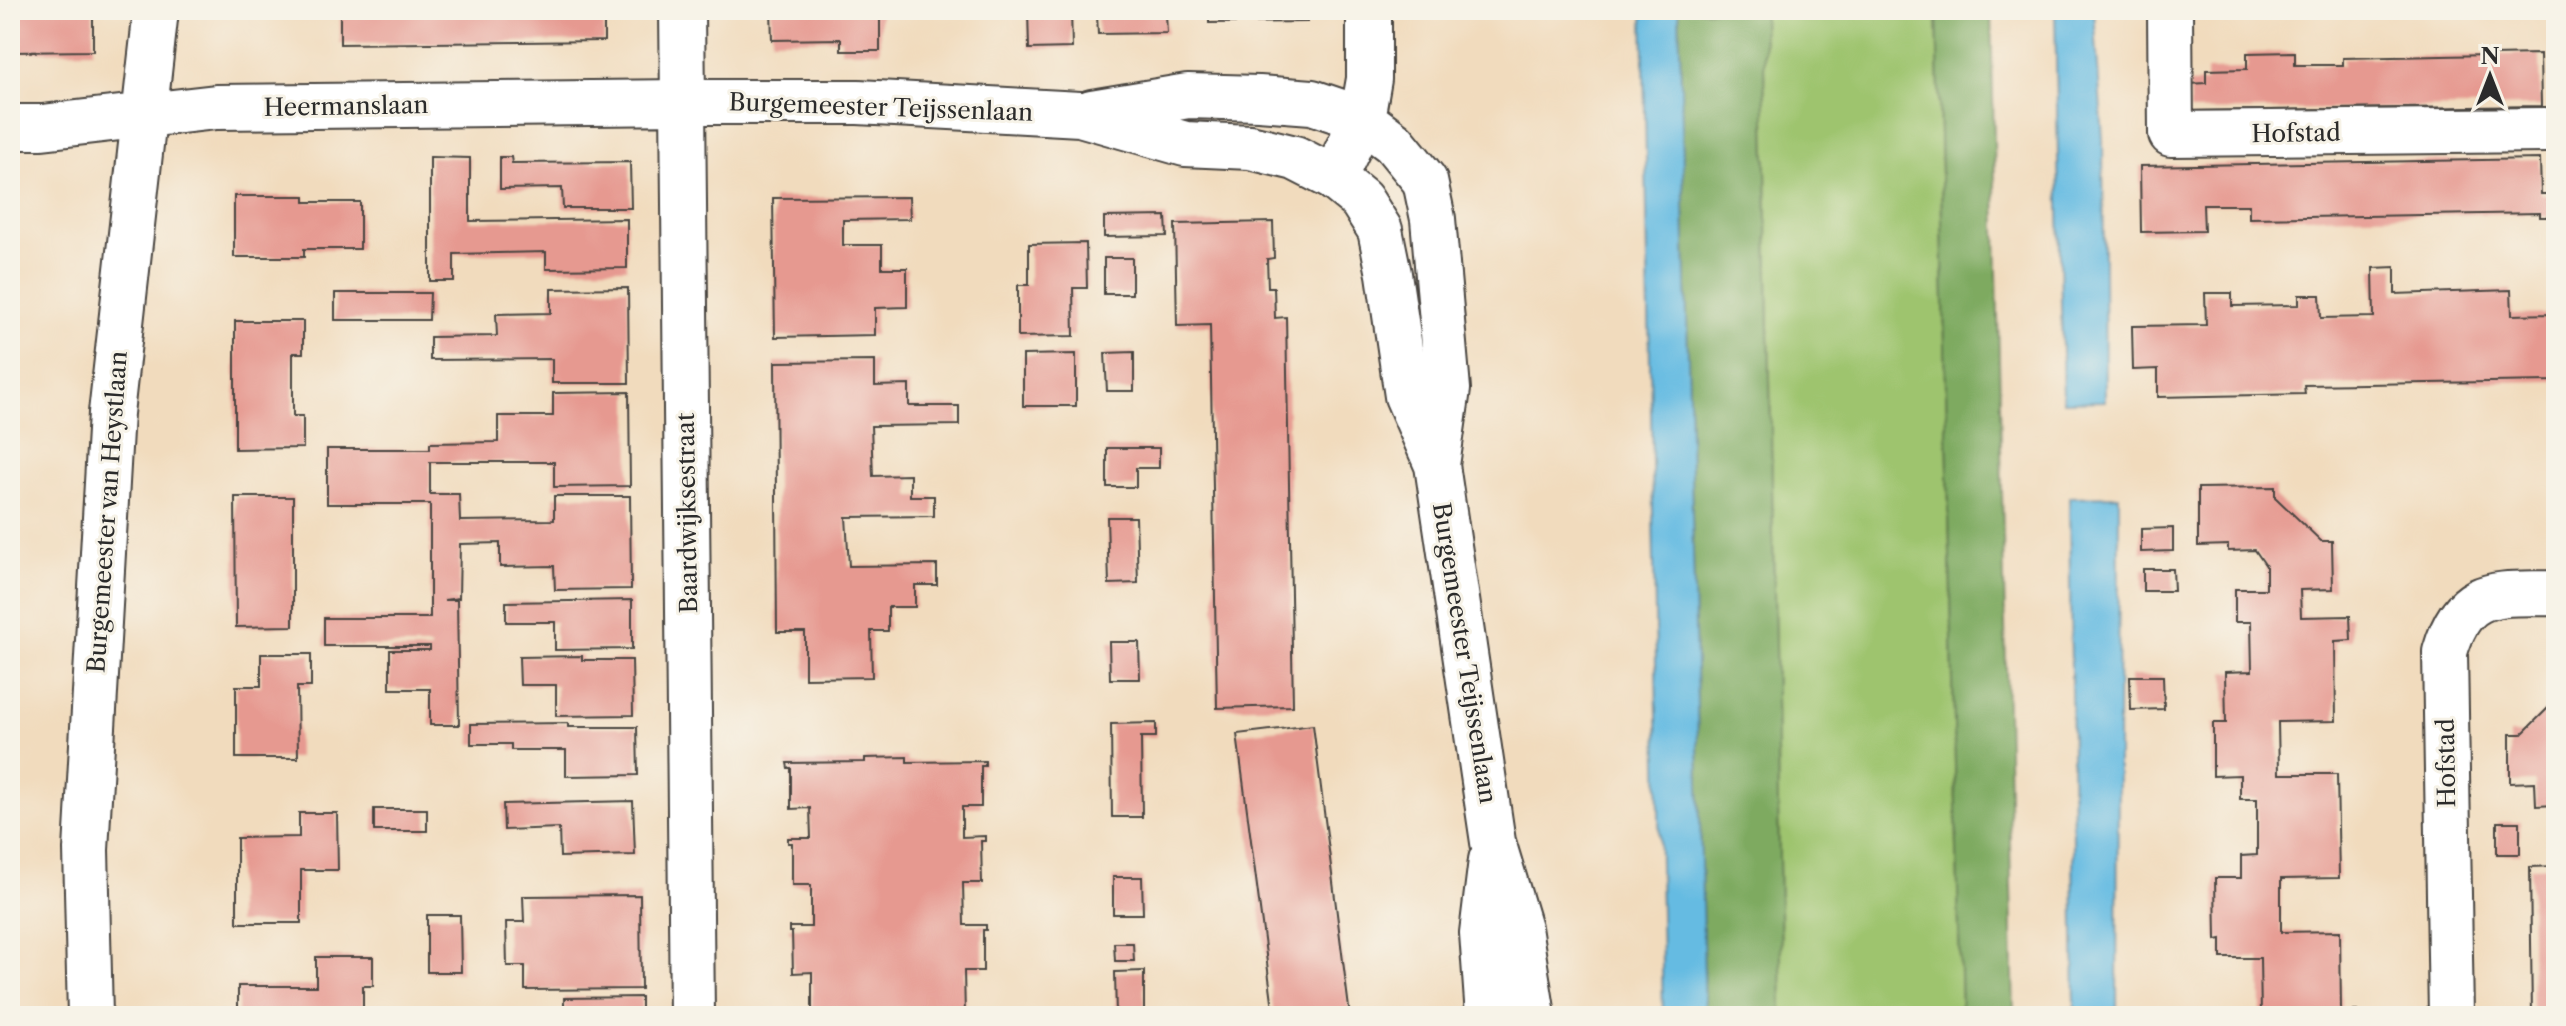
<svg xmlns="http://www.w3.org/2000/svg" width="2566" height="1026" font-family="'Libre Caslon Text',serif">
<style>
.green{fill:#9ec46e;stroke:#64784c;stroke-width:2}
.forest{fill:#7eaa61;stroke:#546a46;stroke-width:2}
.water{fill:#65bbe2;stroke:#487386;stroke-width:2}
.building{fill:#e69990}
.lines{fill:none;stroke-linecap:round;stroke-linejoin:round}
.street-casing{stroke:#494541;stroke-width:48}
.secondary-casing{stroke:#494541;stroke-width:48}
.street{stroke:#fff;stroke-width:44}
.secondary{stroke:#fff;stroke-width:44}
.labels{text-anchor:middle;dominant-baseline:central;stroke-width:6;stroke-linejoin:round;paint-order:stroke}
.street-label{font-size:24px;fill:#2b2b2b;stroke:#f7f3e8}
</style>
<rect width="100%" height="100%" fill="#f7f3e8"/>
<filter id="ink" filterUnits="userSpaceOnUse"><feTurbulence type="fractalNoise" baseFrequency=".0125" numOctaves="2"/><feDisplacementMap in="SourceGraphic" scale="16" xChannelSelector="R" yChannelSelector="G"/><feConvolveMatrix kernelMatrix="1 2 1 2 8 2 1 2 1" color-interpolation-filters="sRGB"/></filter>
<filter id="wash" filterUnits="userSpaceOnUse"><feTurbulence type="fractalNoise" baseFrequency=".006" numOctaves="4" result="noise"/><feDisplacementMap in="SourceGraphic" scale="32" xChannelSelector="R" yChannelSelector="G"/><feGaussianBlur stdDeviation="1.8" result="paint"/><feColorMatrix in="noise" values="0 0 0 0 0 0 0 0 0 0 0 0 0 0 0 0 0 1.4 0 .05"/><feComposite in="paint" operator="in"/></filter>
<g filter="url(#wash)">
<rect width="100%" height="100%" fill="#f1dbbd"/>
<path class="green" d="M1763,10H1937L1961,1016L1782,1015Z"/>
<path class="forest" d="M1679,10H1763L1782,1014L1795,1016H1705Z
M1937,10H1991L2014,1016H1961Z"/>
<path class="water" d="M1643,10H1679L1705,1016H1663Z
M2055,10H2094L2103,139L2105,401L2063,402Z
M2119,496L2117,1016H2075L2069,497Z"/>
<g id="blocks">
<path class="building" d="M10,10H93V51L10,52Z
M340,10H604V41L340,44Z
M771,10H880V51H841V39L772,40Z
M1028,10H1071L1072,48L1029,49Z
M1209,10H1307V22L1209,23Z
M1166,14L1167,33L1098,34L1097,15Z
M2295,52V65H2343V58L2540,54L2541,106L2190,111L2189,84L2206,83V70L2247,69V53Z
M2552,64H2556V141H2553Z
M430,157L470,158V221L627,219V268L546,269V252L454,254V281H430Z
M500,157H511L512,163L630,162L631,208H563L562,188L500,189Z
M2540,159L2541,194H2556V217H2540V213L2249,218V205H2203L2204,231L2141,232L2140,166Z
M234,196H305V202H360V249H304V257H234Z
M909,197L910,219L843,220V245H882V268H907V307L875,308V335L775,337L773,198Z
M1166,216L1167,236L1104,237V217Z
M1273,222L1274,258L1267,259L1268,287H1274L1275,318L1286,317L1293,706L1217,708L1210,325L1177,326L1175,224Z
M1086,243L1087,288H1073L1074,336L1018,337V285H1029V244Z
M1104,258H1132V294H1104Z
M2395,267V294L2511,290L2512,315L2556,314V381L2304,385L2305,394L2158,397V369L2133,370L2132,326L2206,325L2205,293H2232V306L2299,305V295H2320L2321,318L2374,317L2373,268Z
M628,288L629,383H552V359L430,360V337L497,336L496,314L551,313V289Z
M335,293H430L429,320H335Z
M235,321H303V353H293V416H303V448L235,449Z
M1134,352V391H1107L1105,353Z
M1076,354V406H1023V355Z
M875,361V386L909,385V406H959V425L871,426L873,476L910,475V496H934V516L846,517L849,566L937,565V585H915V607H888V631H871L872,677L805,678V632H777L775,362Z
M629,392L630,486L554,487V462H430V494H459L460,521L554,520V496H630L631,589L555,590L554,566L500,567V543L460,544L459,598L444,600H457L459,725H430V689H390V650H430V646H324V618H430V504H327V449H430V443L498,442V416H553V393Z
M1107,448H1159V468H1136V487H1107Z
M2275,487V497L2321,541H2332L2333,589L2300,590L2301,617L2350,616L2351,640L2335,641L2336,721L2278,722L2279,774H2337L2339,878L2281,879V932L2340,931L2341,1011H2357L2358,1016H2261L2260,958H2221V939L2216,940L2215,878H2241V856L2257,855V799H2240V775L2213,776V723H2226L2225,672L2252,671L2251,622H2235V589H2266V566L2255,550L2228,551V545L2198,546V488Z
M235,497H293V626L236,627Z
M1107,517H1136L1138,583L1109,584Z
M2173,528V551L2141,552V529Z
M2143,569H2173L2174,591H2143Z
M632,600V649L555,650V622H506V602Z
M1109,642H1139L1140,679H1110Z
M261,654H311V687H297L298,758H236V686H261Z
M582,656V660H632L633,715L556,716V685H520L519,657Z
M2130,676H2163L2164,709L2131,710Z
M2556,700V805L2536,806L2535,782L2510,783V734H2522Z
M568,723V727H637L638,775L566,776V750H511V744H471V724Z
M1156,723V737H1141L1142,817H1112L1111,724Z
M1313,725L1350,1016H1274L1237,734Z
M907,757V762L985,761V766H981V807H962V837L985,836V841H981L982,883H963L964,925H986V930H983V971H964L965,1016H812V972L793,973L792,932H789V927H811V885H792V843H788V838H811L810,808L791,809V768H788L787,763L865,762V758Z
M633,801L635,855L560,857L559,828L504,830L503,804Z
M374,809H427V831H374Z
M299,813H337L338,870H301V923H237V838L299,837Z
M2497,822H2520V854H2497Z
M2556,866V1016H2532L2530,867Z
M1113,877H1142L1143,914H1113Z
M640,895L641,989L525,990V966H507L506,922H524L523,896Z
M427,915H460L461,972H427Z
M1114,943H1133L1134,961H1115Z
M316,957H373V986H363V1016H238V986H316Z
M1144,971V1016H1116L1115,972Z
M641,997V1016H564V998Z"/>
</g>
</g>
<g filter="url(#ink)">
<use href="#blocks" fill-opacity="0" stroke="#494541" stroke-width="2"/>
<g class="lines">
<g class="street-casing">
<path id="street" d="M2170,10L2171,134L2545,130
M10,127H42L216,107L683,102L692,1016
M1334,178L1362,119L1369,79V10
M90,1016L86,850L111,413L156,10
M2451,1016L2445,652C2464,585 2497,595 2556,593"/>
</g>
<g class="secondary-casing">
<path id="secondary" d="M682,10L683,102H858L1080,114L1185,144L1250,147L1295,158L1334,178L1361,200L1380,230L1389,274L1407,396L1437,465L1493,842L1519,928L1533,1016
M1092,112L1188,96L1259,98L1312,102L1362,119L1394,143L1425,181L1433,219L1448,389L1437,465
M1488,1016L1482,933L1491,860"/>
</g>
<use href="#street" class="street"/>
<use href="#secondary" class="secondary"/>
</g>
</g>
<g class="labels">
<g class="street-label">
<text transform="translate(346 106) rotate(-1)">Heermanslaan</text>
<text transform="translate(881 107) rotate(2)">Burgemeester Teijssenlaan</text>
<text transform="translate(2296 133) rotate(-1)">Hofstad</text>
<text transform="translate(107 512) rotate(-86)">Burgemeester van Heystlaan</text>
<text transform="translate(687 513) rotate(-91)">Baardwijksestraat</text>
<text transform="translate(1465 653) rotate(81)">Burgemeester Teijssenlaan</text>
<text transform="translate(2446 763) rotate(-91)">Hofstad</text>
</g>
</g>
<rect width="2566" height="1026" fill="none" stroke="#f7f3e8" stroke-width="40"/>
<g transform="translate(2490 76)" stroke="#f7f3e8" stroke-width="6" paint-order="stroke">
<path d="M0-6L14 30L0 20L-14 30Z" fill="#2b2b2b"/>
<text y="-12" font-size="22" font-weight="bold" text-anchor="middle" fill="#2b2b2b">N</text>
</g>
</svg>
